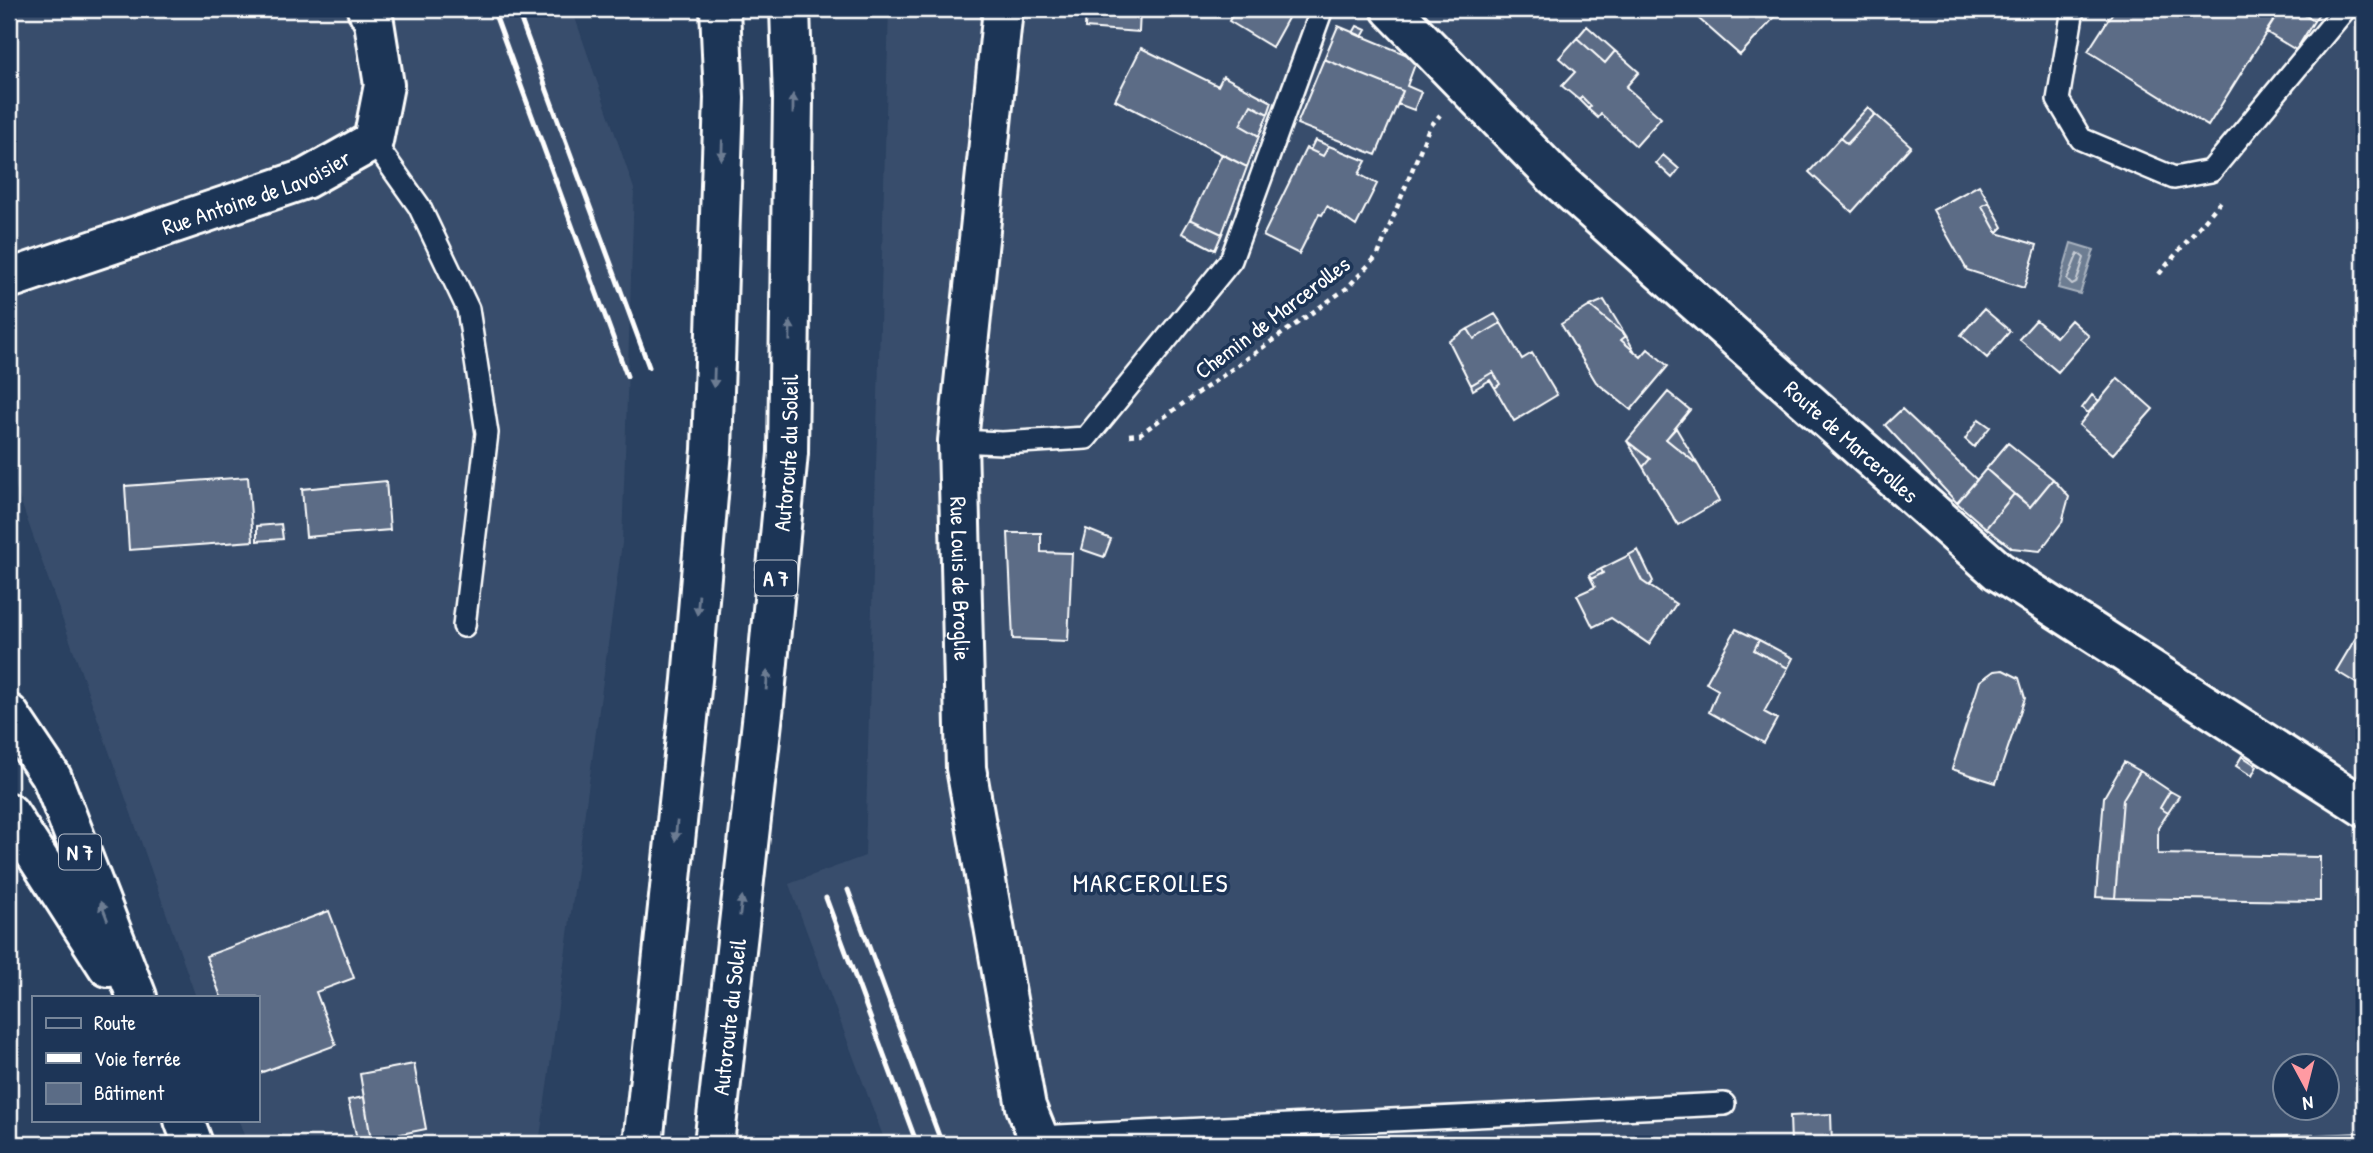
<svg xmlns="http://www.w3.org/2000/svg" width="2373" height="1153" font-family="'Patrick Hand',sans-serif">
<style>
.built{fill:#394e6c;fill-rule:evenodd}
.water{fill:#6d7d92;stroke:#a7b1be;stroke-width:2}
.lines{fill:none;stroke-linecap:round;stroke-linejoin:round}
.shore{stroke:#c5cbd3;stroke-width:2}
.building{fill:#5b6c86;stroke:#fff;stroke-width:2}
.lane-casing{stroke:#fff;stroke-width:26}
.street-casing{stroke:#fff;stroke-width:44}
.primary-casing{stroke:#fff;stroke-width:44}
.highway-casing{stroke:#fff;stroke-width:44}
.path{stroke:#fff;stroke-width:4.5;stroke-dasharray:5 5;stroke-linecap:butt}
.lane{stroke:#1d3557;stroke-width:21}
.street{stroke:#1d3557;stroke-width:38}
.primary{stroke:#1d3557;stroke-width:38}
.highway{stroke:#1d3557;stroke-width:38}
.rail{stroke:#fff;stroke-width:5}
.oneway{fill:#6c7c92}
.labels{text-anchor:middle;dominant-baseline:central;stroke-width:7;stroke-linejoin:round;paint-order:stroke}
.shield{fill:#1d3557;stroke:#bbc2cd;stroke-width:2}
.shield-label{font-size:21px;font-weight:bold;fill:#fff}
.street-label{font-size:23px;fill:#fff;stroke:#1d3557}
.quarter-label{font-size:26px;letter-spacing:2px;fill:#fff;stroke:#1d3557}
</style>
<rect width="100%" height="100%" fill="#2a4161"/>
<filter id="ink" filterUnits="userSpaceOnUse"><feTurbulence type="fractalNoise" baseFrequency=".0143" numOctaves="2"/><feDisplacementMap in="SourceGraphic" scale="14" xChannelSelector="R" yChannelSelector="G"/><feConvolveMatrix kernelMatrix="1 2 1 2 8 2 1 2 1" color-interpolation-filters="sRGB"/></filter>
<g filter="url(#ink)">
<path class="built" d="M9,9H572L634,189L622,543L539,1144H247L239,1120H257V997H196L9,468Z
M889,9H2364V1144H886L789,884L865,856ZM2286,1066H2328V1108H2286Z"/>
<path class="water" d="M2071,243L2094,250L2080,294L2058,288Z"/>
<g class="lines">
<path class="shore" d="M2078,253L2084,258L2076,283L2072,285L2067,280Z"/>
</g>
<path class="building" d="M1086,9H1155V12L1140,11L1139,32L1085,28Z
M1236,9H1293L1272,47L1229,21Z
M1692,9H1732L1741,17L1748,9H1782L1740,55L1690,11Z
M2115,9H2281L2208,126L2088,51Z
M2281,9H2295L2314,21L2296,50L2266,32Z
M2295,9H2322L2314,21Z
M1338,26L1417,59L1407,86L1421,92L1414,110L1398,104L1403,91L1324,59Z
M1357,26L1366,30L1362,37L1353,33Z
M1587,26L1615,51L1605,63L1577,38Z
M1577,38L1605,63L1615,51L1639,72L1626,87L1661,118L1636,146L1601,114L1598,118L1588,109L1591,106L1582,97L1579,100L1562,86L1575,72L1559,58Z
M1141,48L1218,86L1223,76L1272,102L1268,114L1251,105L1240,125L1259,136L1247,167L1115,100Z
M1324,59L1403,91L1376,155L1297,124Z
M1582,97L1591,106L1588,109L1579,100Z
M1251,105L1268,114L1259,136L1240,125Z
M1868,107L1875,114L1847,144L1840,138Z
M1875,114L1911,146L1852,212L1809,172L1840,138L1847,144Z
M1315,140L1329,146L1323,156L1310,150Z
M1329,146L1366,161L1359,174L1377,184L1356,226L1327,206L1322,215L1319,214L1299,254L1263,236L1306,148L1323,156Z
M1222,154L1247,167L1222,234L1190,219Z
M1663,155L1679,169L1672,178L1656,163Z
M1979,185L1989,202L1982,206L1997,233L2037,245L2024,288L1967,270L1933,210Z
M1989,202L2003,227L1997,233L1982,206Z
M1190,219L1222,234L1215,250L1182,233Z
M1604,300L1626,336L1590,306Z
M1590,306L1626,336L1621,340L1641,357L1648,349L1668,366L1631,410L1596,382L1561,324Z
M1984,309L2010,331L1987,358L1961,335Z
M1495,314L1501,323L1474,339L1468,329Z
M2036,320L2056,337L2071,320L2089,336L2058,372L2019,339Z
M1501,323L1522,359L1532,353L1557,395L1514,421L1495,388L1500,384L1493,372L1471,385L1449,341L1468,329L1474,339Z
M1626,336L1635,352L1621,340Z
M1493,372L1500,384L1495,388L1490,380L1473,390L1471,385Z
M2118,378L2153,409L2113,454L2079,425Z
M1668,392L1690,410L1666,439L1698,465L1719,501L1678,525L1643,467L1650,459L1627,441Z
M2092,395L2099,401L2088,413L2082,408Z
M1902,409L1977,480L1957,503L1885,425Z
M1979,419L1990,427L1974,447L1965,439Z
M1676,428L1698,465L1666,439Z
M1627,441L1650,459L1643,467Z
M2008,443L2053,479L2030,507L1986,469Z
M1986,469L2014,494L1986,528L1957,503Z
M248,477L253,541L129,550L125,486Z
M2053,479L2069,497L2062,522L2040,551L2012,548L1986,528L2014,494L2030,507Z
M386,481L390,530L306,537L302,489Z
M281,524L283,539L257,541V526Z
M1086,529L1111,539L1104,557L1081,549Z
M1008,533H1041V552L1072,553L1068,641L1013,639Z
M1638,550L1653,581L1649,586L1642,581L1629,555Z
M1629,555L1642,581L1676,604L1649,644L1611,618L1593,627L1577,595L1595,587L1591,579L1603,573L1601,569Z
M1601,569L1603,573L1591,579L1589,575Z
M2364,624V688L2336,671Z
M1736,629L1759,640L1754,650L1788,668L1764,712L1777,719L1764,743L1709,712L1718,690L1706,683Z
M1759,640L1793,658L1788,668L1754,650Z
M2003,670L2019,678L2025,698L1996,783L1952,769L1980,681L1994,671Z
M2242,756L2257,766L2252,776L2236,766Z
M2124,762L2140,771L2123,799L2115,898L2096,897L2104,797Z
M2140,771L2170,791L2160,808L2168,813L2158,828V854L2320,857V901L2115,898L2123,799Z
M2170,791L2179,796L2168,813L2160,808Z
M329,911L354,978L316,992L336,1045L257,1074V997H221L206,956Z
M414,1064L426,1129L371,1140L360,1074Z
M364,1097L371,1140L358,1143L348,1100Z
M1831,1114L1832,1144H1791L1790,1116Z
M2364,1133V1144H2266V1137Z"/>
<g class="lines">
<g class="lane-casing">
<path id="lane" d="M2073,9L2058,100L2081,139L2174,178L2211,171L2345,9
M373,141L419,206L468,309L487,433L464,626
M958,441L1002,443L1086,438L1231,260L1322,9
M1038,1137L1724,1104"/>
</g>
<g class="street-casing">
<g id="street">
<path id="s1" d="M1003,9L958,441L966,768L1026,1107L1041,1144"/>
<path id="s2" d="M1391,9L1554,176L1998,571L2364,807"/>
<path id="s3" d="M9,279L305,179L373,141L384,85L374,22L367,9"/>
</g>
</g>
<g class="primary-casing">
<path id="primary" d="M9,714L52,778L137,997
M9,813L108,967
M184,1120L193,1144"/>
</g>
<g class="highway-casing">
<g id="highway">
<path d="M643,1144L692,680L712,450L724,98L720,9"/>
<path id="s4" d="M714,1144L764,704L788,453L793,99L790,9"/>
</g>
</g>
<path class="path" d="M2159,274L2222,200
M1129,435L1140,434L1347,288L1378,255L1429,128L1440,115"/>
<use href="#lane" class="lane"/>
<use href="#street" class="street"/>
<use href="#primary" class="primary"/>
<use href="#highway" class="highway"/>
<path class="rail" d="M493,9L627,376
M517,9L649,367
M848,890L942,1144
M826,898L917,1144"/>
</g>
<defs><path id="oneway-solid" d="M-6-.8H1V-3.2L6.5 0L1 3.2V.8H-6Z" transform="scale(1.75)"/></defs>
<g class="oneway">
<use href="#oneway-solid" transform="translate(793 104) rotate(-90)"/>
<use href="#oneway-solid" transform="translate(722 150) rotate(92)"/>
<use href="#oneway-solid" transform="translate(790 331) rotate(-89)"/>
<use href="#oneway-solid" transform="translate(714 378) rotate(92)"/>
<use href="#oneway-solid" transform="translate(698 605) rotate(95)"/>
<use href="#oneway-solid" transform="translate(767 680) rotate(-85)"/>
<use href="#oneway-solid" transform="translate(676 831) rotate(96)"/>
<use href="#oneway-solid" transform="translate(741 906) rotate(-83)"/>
<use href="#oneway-solid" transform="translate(104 911) rotate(-111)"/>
</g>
</g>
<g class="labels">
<g class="shield">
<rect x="755" y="560.5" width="42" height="35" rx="5"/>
<rect x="59" y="834.5" width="42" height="35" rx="5"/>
</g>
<g class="shield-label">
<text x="776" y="578">A 7</text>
<text x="80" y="852">N 7</text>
</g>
<g class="street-label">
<text stroke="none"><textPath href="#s3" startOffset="262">Rue Antoine de Lavoisier</textPath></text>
<text transform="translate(1272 317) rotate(-37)">Chemin de Marcerolles</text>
<text stroke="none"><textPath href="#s2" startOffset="632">Route de Marcerolles</textPath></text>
<text stroke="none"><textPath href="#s4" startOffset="695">Autoroute du Soleil</textPath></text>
<text stroke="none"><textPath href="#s1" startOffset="572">Rue Louis de Broglie</textPath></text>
<text stroke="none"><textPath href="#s4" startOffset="128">Autoroute du Soleil</textPath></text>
</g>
<g class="quarter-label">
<text x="1151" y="882">MARCEROLLES</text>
</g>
</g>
<rect width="2373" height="1153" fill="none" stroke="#1d3557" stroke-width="35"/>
<rect x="18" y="18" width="2338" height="1118" fill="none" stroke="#fff" stroke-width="2.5" filter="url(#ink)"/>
<rect x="32" y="996" width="228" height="126" fill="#1d3557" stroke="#77869a" stroke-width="2"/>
<rect x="46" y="1018" width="35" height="10" fill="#1d3557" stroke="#77869a" stroke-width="2"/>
<text x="94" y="1030" font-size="21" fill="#ffffff">Route</text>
<rect x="46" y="1053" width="35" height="10" fill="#ffffff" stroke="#77869a" stroke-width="2"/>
<text x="94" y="1066" font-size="21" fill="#ffffff">Voie ferrée</text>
<rect x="46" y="1083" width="35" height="21" fill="#5b6c86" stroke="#77869a" stroke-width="2"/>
<text x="94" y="1100" font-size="21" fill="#ffffff">Bâtiment</text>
<g transform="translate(2306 1087) rotate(173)"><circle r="33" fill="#1d3557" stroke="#77869a" stroke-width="2"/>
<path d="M0-5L12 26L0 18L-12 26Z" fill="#ff9aa2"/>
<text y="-10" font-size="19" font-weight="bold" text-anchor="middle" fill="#ffffff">N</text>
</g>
</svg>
